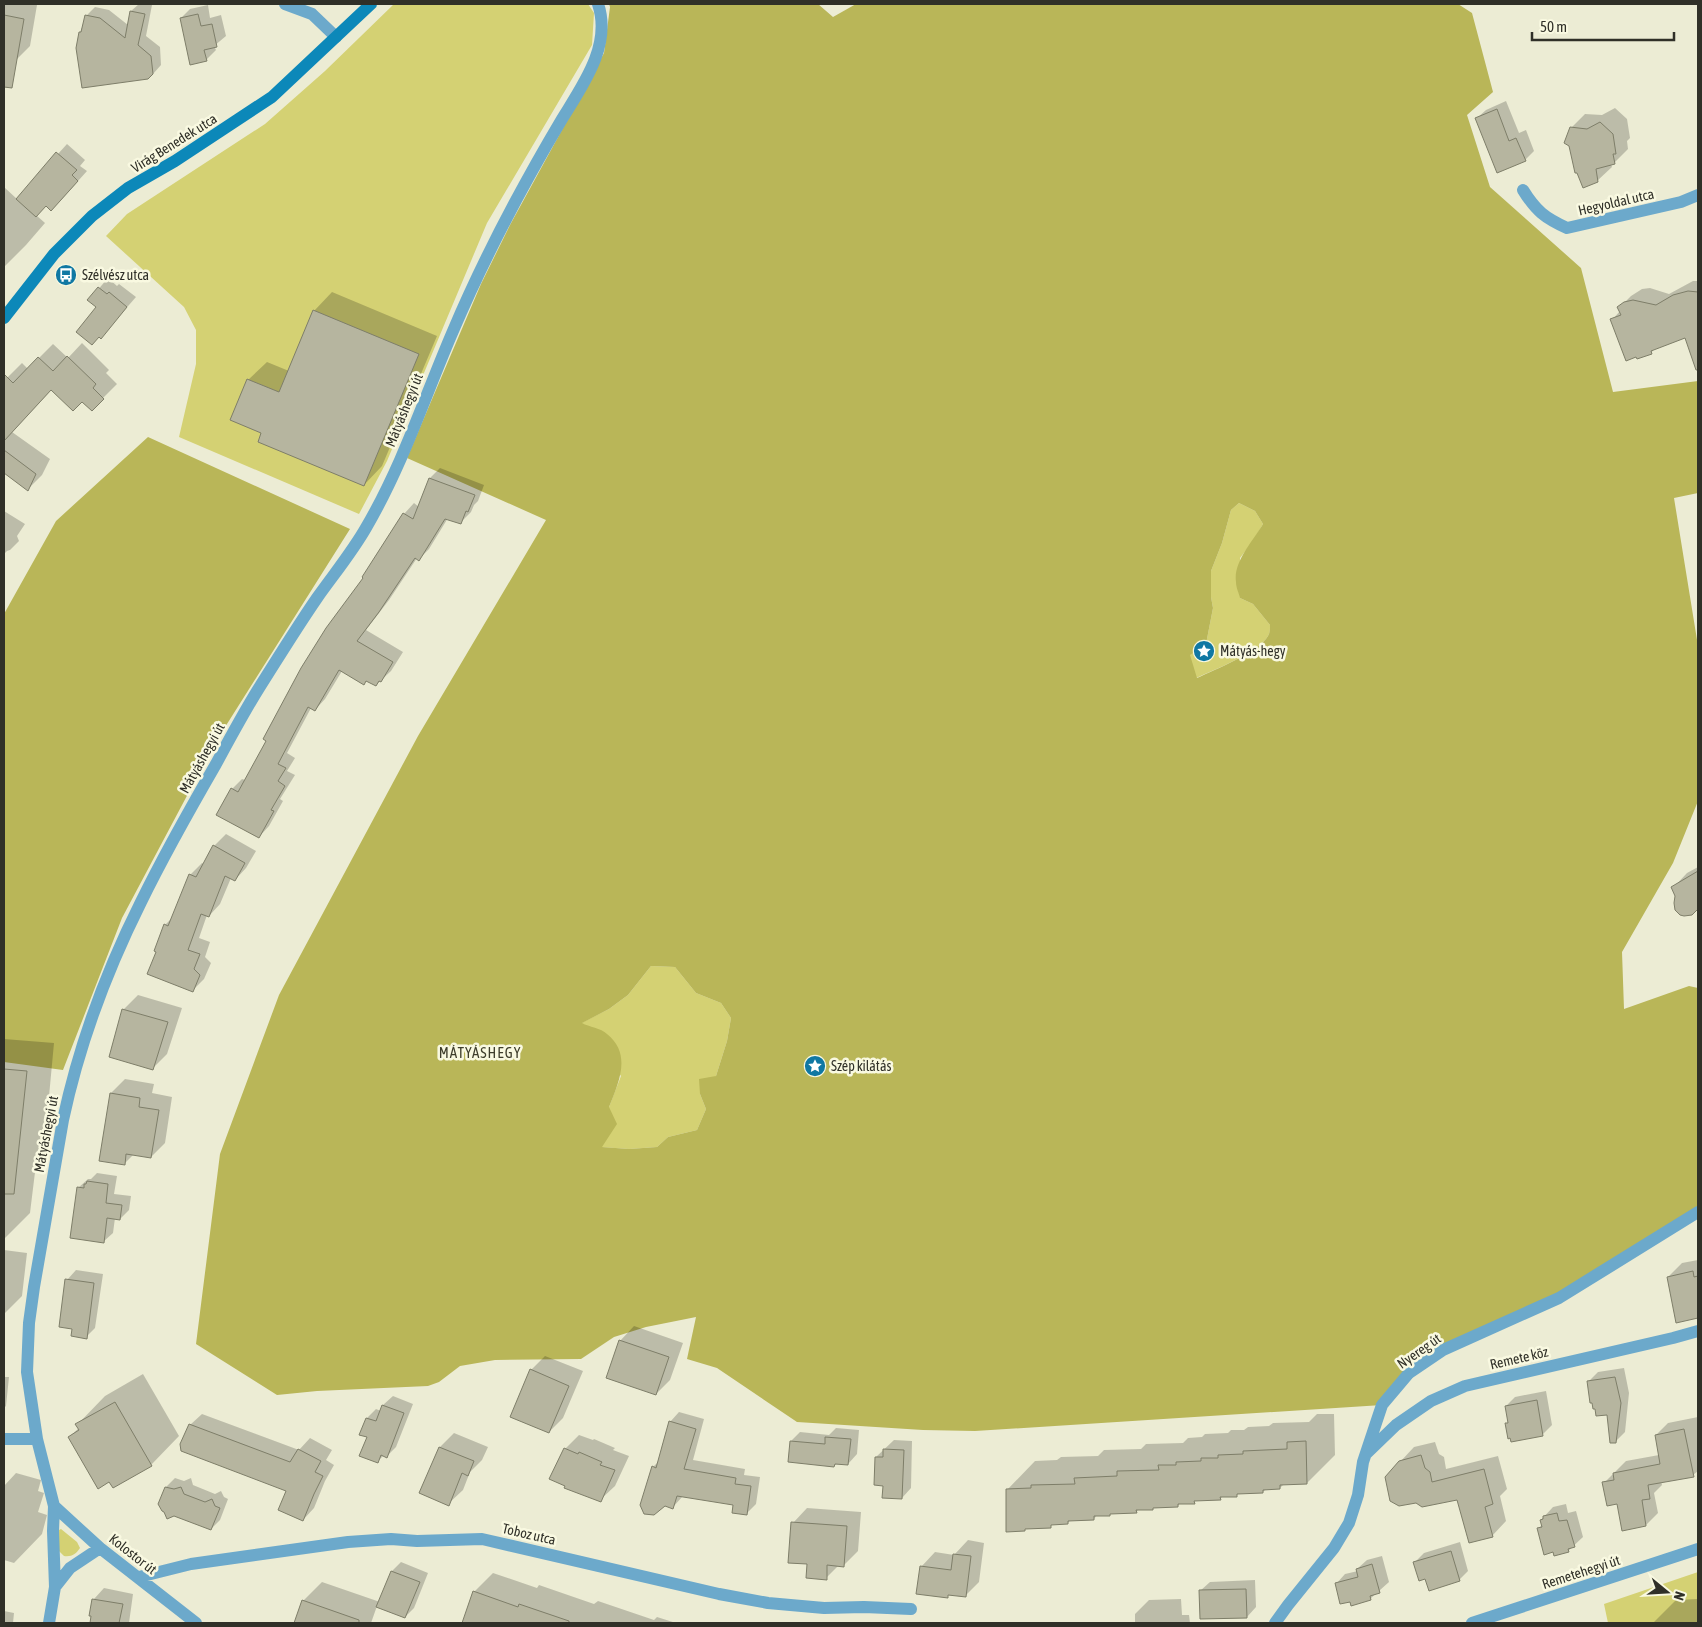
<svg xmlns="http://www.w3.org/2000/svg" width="1702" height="1627" font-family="'Asap Condensed',sans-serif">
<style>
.green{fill:#d4d173}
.forest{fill:#b9b658;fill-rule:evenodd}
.shadow{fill:#0003}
.building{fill:#b6b59f;stroke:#7e7e69}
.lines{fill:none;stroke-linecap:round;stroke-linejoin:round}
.street{stroke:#6ca9cb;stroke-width:12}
.secondary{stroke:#0c88b9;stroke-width:12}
.labels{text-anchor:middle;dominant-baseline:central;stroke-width:5;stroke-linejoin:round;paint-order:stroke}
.street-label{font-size:14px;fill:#303028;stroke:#f9f9e1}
.poi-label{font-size:14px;fill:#303028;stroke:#f9f9e1;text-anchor:start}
.neighbourhood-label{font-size:15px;letter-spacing:1px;fill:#3e3d2b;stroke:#f9f9e1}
</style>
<rect width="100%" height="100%" fill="#ececd4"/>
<path class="green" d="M394,4H588L594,13L592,45L487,223L387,461L359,514L179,437L196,364V330L184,307L106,236L127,214L265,124L325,71Z
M1239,503L1255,511L1263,524L1253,541L1240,558V598L1253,604L1270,625C1270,629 1270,633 1268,636C1259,652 1214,670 1196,678L1189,655L1206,644L1213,608L1211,597V571L1222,543L1231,510Z
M651,966L675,967L696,993L721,1003L731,1018L727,1041L716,1076L700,1094L706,1109L697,1130L668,1137L657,1147L629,1149L601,1147L609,1107L621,1076L581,1023L609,1009L628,995Z
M61,1529L77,1542L80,1548C76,1554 72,1557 64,1556L59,1551V1530Z
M1698,1572V1623H1608L1604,1604Z"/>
<path class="forest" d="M609,4H818L833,17L856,4H1458L1472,13L1493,92L1467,115L1490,187L1581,268L1613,392L1698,381V493L1674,498L1698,646V801L1673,863L1622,952L1624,1009L1689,986L1698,988V1212L1559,1298L1443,1350L1382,1405L975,1431L923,1430L797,1422L717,1368L687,1359L696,1317L646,1327L614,1337L581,1359L495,1360L460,1366L439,1382L428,1386L317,1391L277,1395L196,1344L220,1154L279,995L418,736L546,520L407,458L481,284L510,225L604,53L610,7ZM1239,503L1255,511L1263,524C1253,541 1233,562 1236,582C1236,588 1239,593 1240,598L1253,604L1270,625C1270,628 1270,633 1268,636C1259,652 1214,670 1197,678L1190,655L1206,644L1213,608L1211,597V571L1222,543L1231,510ZM651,966L675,967L696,993L721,1003L731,1018L727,1041L716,1076L699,1079L700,1094L706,1109L697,1130L668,1137L657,1147L629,1149L602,1147L617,1124L609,1107C619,1082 632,1054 607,1034C601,1028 589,1027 582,1023L609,1009L628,995Z
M148,437L350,529L215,743L122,918L63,1070L4,1062V614L56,521Z"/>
<path class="shadow" d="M4,4H29L37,5L30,46L16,60L4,58Z
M139,4L152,5L146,36L160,47L161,65L153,74L80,33L86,16L95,7L109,10L128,25L131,11Z
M208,5L210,18L221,15L226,36L214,46L216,50L206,60L181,18L190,9Z
M1506,101L1519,133L1526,130L1534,151L1525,160L1476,119L1486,110Z
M1615,108L1627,119L1630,138L1627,141L1628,149L1614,163L1611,164L1612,167L1597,181L1570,145L1571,128L1585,114L1602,115Z
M67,144L85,160L80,166L87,171L61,200L46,205L36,215L45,223L26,245L4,267V187L17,199Z
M108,278L117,286L119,284L136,297L101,337L97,307L89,300Z
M1693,281H1698V346L1690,349L1686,337L1655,348L1651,353L1612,320L1620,311L1619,308L1631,296L1642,289L1650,288L1669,294Z
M332,292L437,336L382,466L364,485L263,433L248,380L267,362L289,371L314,311Z
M82,343L109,370L106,373L117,384L92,409L83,400L52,389L12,432L50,459L42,475L28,489L4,472V381L22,363L28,369L53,344L68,358Z
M440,468L484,485L478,501L474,505L471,512L461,522L448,518L429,549L419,559L417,558L389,600L366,630L403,652L391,671L376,685L367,680L363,684L342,671L325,699L315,710L311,708L287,753L295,758L287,771L295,775L280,799L283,801L269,826L259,837L232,789L242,779L245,780L404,514L414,503L419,507L430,478Z
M4,511L25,524L17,536L19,541L10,550L7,551L4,554Z
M226,834L256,851L246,868L235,880L231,878L220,904L209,916L207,915L199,938L210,942L205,957L211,963L204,979L192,991L158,952L165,925L173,917L190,875L202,863L204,864L214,846Z
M1698,867V908L1691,914L1673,888L1687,873Z
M138,995L182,1008L167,1054L153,1068L124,1009Z
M4,1039L54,1043L44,1150L37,1156L30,1213L4,1239Z
M125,1079L154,1084L152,1093L172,1097L165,1143L151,1157L134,1154L124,1164L111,1093Z
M97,1173L117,1176L114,1194L131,1196L129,1210L120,1219L115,1218L113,1233L103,1242L78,1188L88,1179H91Z
M4,1250L27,1253L22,1296L4,1314Z
M1698,1260V1317L1677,1322L1668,1277L1682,1263Z
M76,1270L103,1274L95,1328L86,1337L73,1328L67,1280Z
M634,1326L683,1343L670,1380L656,1394L620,1341Z
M545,1356L583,1371L563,1418L549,1432L531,1370Z
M1624,1368L1629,1393L1625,1432L1615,1442L1608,1414L1589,1381L1598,1372Z
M143,1374L179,1436L151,1465L69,1437L79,1428L77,1425L105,1396Z
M4,1377H9L6,1406L4,1408Z
M1546,1391L1552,1425L1542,1435L1507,1424L1509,1422L1506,1406L1515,1397Z
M393,1396L413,1404L396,1447L387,1456L384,1455L377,1462L368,1437L361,1434L367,1418L376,1409L381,1411L383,1405Z
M679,1412L704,1419L693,1460L745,1469L744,1475L760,1477L756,1504L746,1514L734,1504L683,1496L673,1507L653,1467L659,1461L670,1422Z
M202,1414L299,1450L310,1438L332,1450L326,1460L334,1465L325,1481L314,1508L303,1520L288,1490L190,1425Z
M1317,1414H1334L1335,1455L1307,1483L1284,1484L1280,1488H1267L1263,1492L1239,1493L1236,1495L1223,1496L1220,1499L1196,1500L1194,1502L1180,1503L1178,1506L1139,1509L1136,1512H1112L1110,1515H1097L1094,1519H1071L1068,1523H1053L1050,1526L1027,1527L1024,1530L1007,1490L1035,1461L1057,1460L1061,1457L1098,1456L1104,1450L1141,1449L1146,1444L1183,1443L1188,1438L1202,1437L1205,1434L1228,1433L1231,1430H1244L1248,1427L1269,1426L1273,1423L1309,1422Z
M1698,1417V1471L1693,1475L1661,1481L1662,1485L1654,1493L1658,1513L1646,1525L1618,1502L1604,1483L1626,1461L1659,1455L1656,1435L1668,1423Z
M836,1428L859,1430L857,1454L848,1464L837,1463L834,1466L791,1441L800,1432L829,1435Z
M454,1433L488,1447L482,1460L470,1472L463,1490L448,1504L440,1447Z
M579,1435L593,1440L594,1439L615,1448L613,1450L629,1456L615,1486L600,1500L565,1449Z
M894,1440L912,1441L911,1488L902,1498L884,1484L876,1457Z
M1435,1442L1439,1454L1444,1457L1446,1469L1498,1456L1507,1489L1500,1496L1506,1521L1492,1536L1458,1498L1422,1506L1400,1462L1414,1447Z
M16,1473L41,1480L38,1491L44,1493L38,1512L47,1515L42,1534L14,1563L4,1560V1486Z
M175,1478L184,1481L191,1478L193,1485L215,1494L221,1491L224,1497L228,1499L220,1520L211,1529L166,1487Z
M1566,1504L1568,1513L1576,1511L1583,1537L1568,1551L1539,1528L1542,1525L1541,1520L1553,1507Z
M807,1508L861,1512L858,1551L844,1565H839L826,1578L809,1563L793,1523Z
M968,1540L984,1543L979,1582L965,1596L949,1594L947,1596L921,1567L935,1552L954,1555Z
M1460,1542L1468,1571L1459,1580L1415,1562L1424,1553Z
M1382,1556L1389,1582L1370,1599L1336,1584L1345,1574L1358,1571L1357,1569L1367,1560Z
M401,1562L428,1573L414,1608L405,1617L377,1606L371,1623H295L303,1601L322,1582L380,1602L392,1571Z
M493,1573L537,1588L539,1585L594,1604L598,1601L654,1620L657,1617L676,1623H463L474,1592Z
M1255,1580L1256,1607L1247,1617L1200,1591L1210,1582Z
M104,1588L133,1594L129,1623H91L92,1615H91L94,1599Z
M1181,1599L1182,1615H1189L1190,1623H1135V1614L1149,1600Z
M1698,1599V1623H1653L1676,1600Z
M4,1611L14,1613L13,1623H4Z"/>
<path class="building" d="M130,11L145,14L138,45L151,56L153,74L148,79L82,88L76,48L79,32H81L85,15L100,18L125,38Z
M198,14L201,26L212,24L217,47L204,50L207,61L190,65L180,18Z
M4,15L24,19L12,88L4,87Z
M1497,109L1509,141L1516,138L1526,161L1497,173L1475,118Z
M1600,122L1613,134L1616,154H1613L1615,164L1596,169L1598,182L1583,188L1577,173H1575L1569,146L1564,143L1570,127L1587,129Z
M56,152L77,170L72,175L78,181L51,211L46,206L36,217L16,199Z
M98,287L107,294L109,292L127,307L101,339L99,337L92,345L76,332L96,307L87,300Z
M1688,291L1698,292V370H1696L1685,338L1651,351L1652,354L1637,359L1636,357L1626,361L1610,319L1621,315L1617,307L1624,302L1633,300L1656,305L1673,295Z
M313,310L419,354L364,486L258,442L261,433L230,420L247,379L279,392Z
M67,356L96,384L93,388L104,399L92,411L82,402L73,411L51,390L4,441V374L13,383L38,357L53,371Z
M4,450L36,474L28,491L4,473Z
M429,478L475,495L468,512L466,511L461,524L445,519L419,561L415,558L379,612L357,641L393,662L381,682L379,681L376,686L366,681L364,685L339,670L315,711L308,707L278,764L286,768L278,781L285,786L271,810L274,811L259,838L216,815L231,788L238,792L266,741L263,739L301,668L326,628L363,578L362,577L403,513L413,519Z
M213,845L245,863L235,881L225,876L209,917L201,914L188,950L200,954L194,969L200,975L193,992L147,974L156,952L154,951L164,924L168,926L189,874L196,877Z
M1698,871V909L1692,915L1684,916L1680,915L1675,910L1674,903L1675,896L1671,887Z
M122,1009L168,1022L153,1070L109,1057Z
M4,1069L27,1071L14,1194H4Z
M110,1093L140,1098L139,1107L159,1110L151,1158L126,1154L125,1165L99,1161Z
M87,1181L108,1184L106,1203L122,1205L120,1220L107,1218L104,1243L70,1238L77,1187L84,1188V1184H86Z
M1693,1271L1694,1277L1698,1276V1318L1676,1323L1667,1277Z
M65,1279L94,1283L87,1339L71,1336L72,1329L59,1327Z
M619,1340L669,1357L656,1395L606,1378Z
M530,1369L569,1386L549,1433L510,1417Z
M1615,1377L1621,1403L1616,1443H1610L1607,1415L1596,1416L1595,1409H1593L1592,1403H1590L1587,1381Z
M1537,1400L1543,1436L1511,1442L1510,1438L1508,1439L1505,1423H1508L1505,1406Z
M115,1402L152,1466L113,1488L109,1482L98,1489L68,1437L79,1430L75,1424Z
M382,1405L404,1413L387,1458L381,1455L378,1463L359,1456L367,1437L359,1435L366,1418L376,1421Z
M669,1421L696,1429L684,1469L736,1478L735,1484L751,1486L747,1515L732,1513L733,1505L677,1496L673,1509L665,1506L654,1515L644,1514L640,1505L652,1466L656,1468Z
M189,1424L290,1462L298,1449L321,1461L315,1472L323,1476L314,1494L303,1521L278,1510L286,1491L181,1451L180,1444Z
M1684,1429L1694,1477L1648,1485L1650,1499L1642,1500L1646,1526L1622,1531L1617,1504L1607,1506L1602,1482L1614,1480L1613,1473L1660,1464L1655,1435Z
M825,1437L851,1439L848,1465L835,1464L834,1467L788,1462L790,1441L825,1444Z
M1306,1441L1307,1484L1280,1485V1489L1263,1490V1493L1237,1494V1497H1220L1221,1500L1194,1501L1195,1504H1178V1507L1153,1508V1510H1136L1137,1513L1110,1514V1516H1094V1520L1068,1521V1524L1051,1525V1528L1025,1529V1531L1006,1532V1489L1031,1488V1485L1075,1484L1074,1478L1117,1476V1471L1159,1470L1158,1465H1176V1462L1201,1461V1458H1218V1455L1243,1454V1451L1287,1449V1442Z
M439,1447L474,1461L468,1476L462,1473L449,1506L419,1493Z
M564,1448L578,1454L579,1452L602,1462L600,1465L615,1470L601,1502L564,1488L565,1486L549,1479Z
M883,1449L904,1450L902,1499L882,1498L883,1486L874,1485L875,1457H883Z
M1421,1455L1425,1468L1430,1472L1432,1482L1484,1469L1493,1504L1485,1507L1493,1537L1469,1543L1457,1500L1422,1507L1416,1503L1399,1506L1390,1501L1385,1477L1399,1461Z
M165,1487L174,1489L181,1487L184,1494L205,1502L212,1499L215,1506L220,1508L211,1530L174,1516L167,1519L164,1512L162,1511L158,1504Z
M1557,1513L1559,1521L1567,1520L1575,1547L1568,1549L1569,1552L1554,1556L1553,1552L1544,1555L1537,1528L1542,1527L1540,1520L1543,1519V1516Z
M791,1522L847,1526L844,1567L827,1565V1580L806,1578L807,1564L788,1563Z
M1451,1551L1460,1581L1429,1591L1425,1579L1419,1581L1413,1562Z
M953,1554L971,1556L966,1597L948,1595V1598L916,1594L920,1566L951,1570Z
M1372,1564L1380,1593L1370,1596L1371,1600L1351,1606L1350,1602L1340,1604L1335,1583L1358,1577L1356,1569Z
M391,1571L420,1582L405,1618L376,1607Z
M1246,1589L1247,1618L1200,1619L1199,1590Z
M473,1591L518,1607L519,1604L569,1621V1623H462Z
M92,1599L123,1604L119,1623H90L91,1616H89Z
M302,1600L359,1620V1623H294Z"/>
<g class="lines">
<path class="street" d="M285,4L312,14L336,37
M1523,190C1536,211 1545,218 1567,228L1681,202L1698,195
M4,1439H37
M1367,1453L1396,1425L1431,1401L1465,1386L1673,1338L1698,1331
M54,1506L100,1548L196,1623
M139,1577L191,1564L348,1542L391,1539L417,1541L482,1539L719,1594L768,1603L824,1608L864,1607L911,1609
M55,1587L70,1568L100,1548
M49,1623L55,1587L53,1531L54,1506L37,1439L27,1372L29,1323L34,1287L63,1120C79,1045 107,970 141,902C164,855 190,809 216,764C230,738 244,712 259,688C278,658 297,627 317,598C334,574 353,551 367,526C403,464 425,396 453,331C484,258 521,188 562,119C583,85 612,45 598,4
M1275,1623L1288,1605L1334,1548L1349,1523L1358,1495L1363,1462L1382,1405L1409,1373L1443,1350L1559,1298L1698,1212
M1472,1623L1698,1549"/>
<path class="secondary" d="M4,318L54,254L92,216L128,188L175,161L272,97L371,4"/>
</g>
<defs>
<g id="bus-disc" transform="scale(1.125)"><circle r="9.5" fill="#1078a3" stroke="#f9f9e1"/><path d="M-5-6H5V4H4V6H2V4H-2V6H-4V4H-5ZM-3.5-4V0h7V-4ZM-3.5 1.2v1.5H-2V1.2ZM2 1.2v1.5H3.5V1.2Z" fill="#fff"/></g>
<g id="sight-disc" transform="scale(1.125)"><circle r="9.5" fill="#1078a3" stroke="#f9f9e1"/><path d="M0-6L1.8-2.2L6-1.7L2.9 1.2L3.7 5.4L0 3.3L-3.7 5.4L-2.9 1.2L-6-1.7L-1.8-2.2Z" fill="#fff"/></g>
</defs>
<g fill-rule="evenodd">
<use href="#bus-disc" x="66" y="275"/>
<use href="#sight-disc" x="1204" y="651"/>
<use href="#sight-disc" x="815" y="1066"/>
</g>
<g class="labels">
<g class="street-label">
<text transform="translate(174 143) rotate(-32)">Virág Benedek utca</text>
<text transform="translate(1616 202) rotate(-13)">Hegyoldal utca</text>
<text transform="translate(404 410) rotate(-68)">Mátyáshegyi út</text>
<text transform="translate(202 758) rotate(-61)">Mátyáshegyi út</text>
<text transform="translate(46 1134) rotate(-79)">Mátyáshegyi út</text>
<text transform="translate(1419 1351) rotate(-35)">Nyereg út</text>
<text transform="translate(1519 1358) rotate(-13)">Remete köz</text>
<text transform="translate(529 1534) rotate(13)">Toboz utca</text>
<text transform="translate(133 1554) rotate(38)">Kolostor út</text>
<text transform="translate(1581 1572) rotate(-18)">Remetehegyi út</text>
</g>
<g class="poi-label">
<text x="82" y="275">Szélvész utca</text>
<text x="1220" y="651">Mátyás-hegy</text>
<text x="831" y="1066">Szép kilátás</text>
</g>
<g class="neighbourhood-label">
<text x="480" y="1052">MÁTYÁSHEGY</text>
</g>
</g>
<rect width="1702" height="1627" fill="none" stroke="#303028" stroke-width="10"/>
<g transform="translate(1667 1592) rotate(108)" stroke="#f9f9e1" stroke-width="4" paint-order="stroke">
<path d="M0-4L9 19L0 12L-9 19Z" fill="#303028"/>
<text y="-8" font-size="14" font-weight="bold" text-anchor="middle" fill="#303028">N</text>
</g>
<path d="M1532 32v8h142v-8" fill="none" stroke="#303028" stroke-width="2.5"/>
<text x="1540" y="32" font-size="15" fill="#303028" stroke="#f9f9e1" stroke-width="4" paint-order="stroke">50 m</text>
</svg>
